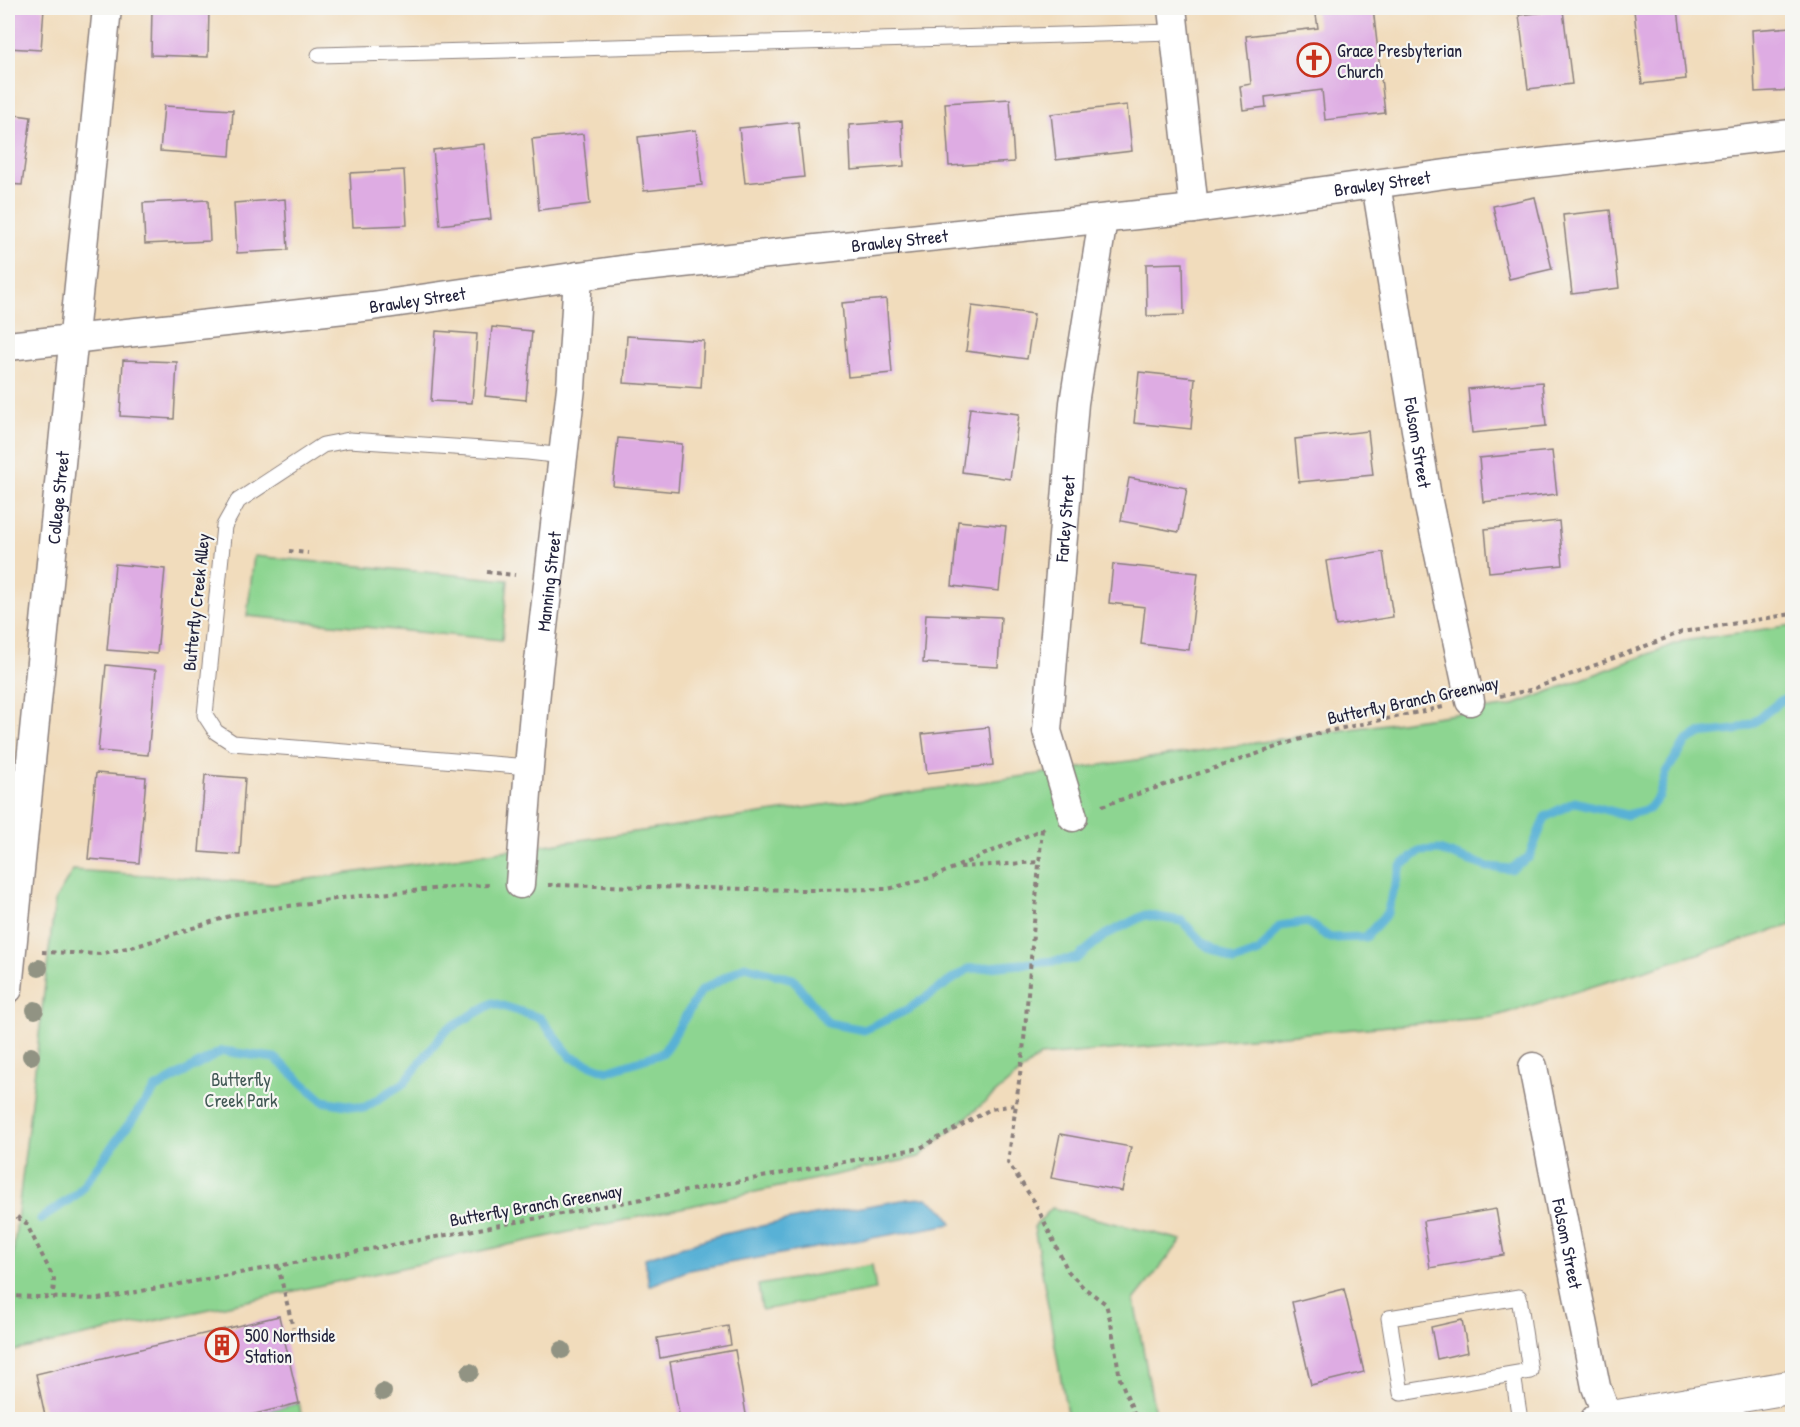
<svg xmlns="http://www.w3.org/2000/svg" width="1800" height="1427" font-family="'Patrick Hand',sans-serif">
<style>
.green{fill:#8dd591;stroke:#587c66;stroke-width:1.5}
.water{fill:#59b1d6;stroke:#3e6a88;stroke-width:1.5}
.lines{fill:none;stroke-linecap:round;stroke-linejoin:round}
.stream{stroke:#59b1d6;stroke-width:9}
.building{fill:#deace3}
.service-casing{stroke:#8a7f7c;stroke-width:17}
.minor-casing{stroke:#8a7f7c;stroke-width:31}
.tertiary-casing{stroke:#8a7f7c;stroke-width:35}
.path{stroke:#8a7f7c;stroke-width:4;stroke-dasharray:4.5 4.5;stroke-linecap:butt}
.service{stroke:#fff;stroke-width:15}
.minor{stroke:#fff;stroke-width:28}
.tertiary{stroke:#fff;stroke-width:33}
.tree{fill:#919383}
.labels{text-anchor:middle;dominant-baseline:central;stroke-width:4.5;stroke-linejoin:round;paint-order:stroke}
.poi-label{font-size:18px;fill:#22223b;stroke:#f6f6f2;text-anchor:start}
.street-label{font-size:18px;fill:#22223b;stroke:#f6f6f2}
.park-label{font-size:18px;fill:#425855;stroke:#f6f6f2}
</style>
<rect width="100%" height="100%" fill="#f6f6f2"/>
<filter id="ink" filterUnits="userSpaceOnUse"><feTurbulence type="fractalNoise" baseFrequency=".0167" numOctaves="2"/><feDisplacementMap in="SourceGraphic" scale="12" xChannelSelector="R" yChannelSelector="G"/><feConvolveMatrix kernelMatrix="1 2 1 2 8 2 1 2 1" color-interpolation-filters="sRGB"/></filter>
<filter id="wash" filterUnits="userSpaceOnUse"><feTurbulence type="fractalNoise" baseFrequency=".008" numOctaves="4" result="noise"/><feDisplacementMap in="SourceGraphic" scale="24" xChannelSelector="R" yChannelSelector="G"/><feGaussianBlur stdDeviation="1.35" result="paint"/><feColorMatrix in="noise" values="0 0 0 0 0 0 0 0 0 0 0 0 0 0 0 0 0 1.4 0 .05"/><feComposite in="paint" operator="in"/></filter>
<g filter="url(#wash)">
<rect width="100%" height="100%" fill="#f1dcbc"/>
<path class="green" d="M254,556L508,580L502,640L247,616Z
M1792,625V925L1493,1017L1040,1056L919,1157L9,1352L8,1296L55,900L73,870L274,884L1511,706L1683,641Z
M1052,1208L1182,1240L1134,1300L1156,1419H1068L1034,1227Z
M872,1265L876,1290L762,1310L758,1285Z
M299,1403L302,1419L231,1420Z"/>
<path class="water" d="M927,1198L946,1212L952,1224L689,1270L649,1286L645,1258L719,1235L809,1216L908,1199Z"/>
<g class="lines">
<path class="stream" d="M41,1219L77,1194L155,1089L222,1051L275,1058L323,1101L364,1108L404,1083L446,1030L493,1003L540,1018L571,1057L607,1071L663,1053L701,991L745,966L793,979L828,1023L864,1030L909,1009L968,969L1076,959L1105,935L1145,915L1182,921L1203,943L1234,961L1259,952L1280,926L1307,922L1330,938L1366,937L1387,913L1401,866L1420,851L1439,850L1488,867L1511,869L1529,857L1545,817L1575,802L1626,815L1649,809L1659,796L1666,772L1686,742L1698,734L1736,730L1753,723L1782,700L1792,697"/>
</g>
<g id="blocks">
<path class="building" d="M8,8H44L41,50L8,48Z
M152,8H209L208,57L151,55Z
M1315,8H1373L1385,113L1325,120L1322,90L1265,97L1266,107L1243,110L1240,86L1251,84L1246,36L1318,28Z
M1657,8H1678L1686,79L1642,84L1634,10Z
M1563,10L1572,84L1528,89L1519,15Z
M1792,27V90L1755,92L1752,30Z
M1010,99L1014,162L949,166L945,103Z
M1127,105L1132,151L1056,160L1051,114Z
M164,106L233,110L230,156L160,151Z
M8,114L31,117L22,185L8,184Z
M902,121L904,166L851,170L849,125Z
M798,122L804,177L745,183L739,128Z
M696,130L702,185L644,191L638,137Z
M583,134L590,204L539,210L532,139Z
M484,144L491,219L440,225L433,150Z
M404,170L407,225L353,227L350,173Z
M1535,197L1552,269L1509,279L1493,206Z
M285,199L288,250L237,253L234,203Z
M208,200L210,241L145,244L143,203Z
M1610,210L1619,288L1572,294L1563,215Z
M1183,263L1184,315L1147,316L1146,264Z
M886,299L892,373L848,377L842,303Z
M972,306L1034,314L1027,359L966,351Z
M492,327L532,331L526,400L485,396Z
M436,331L477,334L472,403L431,401Z
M627,336L704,341L701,388L624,383Z
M123,360L177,362L174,419L120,416Z
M1139,372L1195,378L1191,429L1134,423Z
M1542,382L1546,426L1472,433L1468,389Z
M970,408L1019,414L1010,479L962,472Z
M1368,431L1373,475L1299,482L1295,439Z
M618,438L682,444L678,492L613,486Z
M1552,451L1557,494L1483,502L1479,458Z
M1129,478L1187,488L1179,532L1121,521Z
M958,521L1006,526L999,591L952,586Z
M1559,521L1563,565L1489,572L1485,529Z
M1383,552L1393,617L1336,626L1326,561Z
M115,564L165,569L157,654L107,650Z
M1113,564L1198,573L1189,650L1141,644L1145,607L1109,603Z
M926,614L1001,617L998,667L923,663Z
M106,665L156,670L148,755L98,751Z
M989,727L993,765L927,773L922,734Z
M96,773L146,777L139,863L88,859Z
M205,775L245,778L240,855L199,852Z
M1060,1134L1131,1147L1122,1191L1051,1178Z
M1496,1209L1504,1255L1430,1268L1423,1221Z
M1344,1289L1364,1372L1311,1385L1292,1302Z
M279,1316L299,1403L231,1420H46L36,1374Z
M1462,1320L1468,1352L1437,1359L1431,1327Z
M728,1326L731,1345L660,1358L657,1338Z
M735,1350L747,1420H680L670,1362Z"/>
</g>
</g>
<g filter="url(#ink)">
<use href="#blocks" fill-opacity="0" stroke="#8a7f7c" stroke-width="1.5"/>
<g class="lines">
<g class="service-casing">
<path id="service" d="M319,55L1174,32
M529,767L233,743L216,732L205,715L224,526L238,501L323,445L349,440L528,452L563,456
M1519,1297L1530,1371L1401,1393L1389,1318Z
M1513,1374L1520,1420"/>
</g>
<g class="minor-casing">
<g id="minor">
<path d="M1172,8L1194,209"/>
<path id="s1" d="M1376,184L1427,497L1470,701"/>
<path id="s2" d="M8,346L372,306L635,268L1194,209L1453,173L1792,134"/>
<path id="s3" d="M1073,817L1047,731L1074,403L1103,219"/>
<path id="s4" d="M520,884L529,767L538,670L571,388L578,276"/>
<path id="s5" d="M8,989L107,8"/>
<path id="s6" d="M1533,1067L1596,1387L1608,1418"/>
</g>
</g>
<g class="tertiary-casing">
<path id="tertiary" d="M1597,1420L1792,1387"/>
</g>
<path class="path" d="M289,551L308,553
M487,572L515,575
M1500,696L1530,690L1682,632L1792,614
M1102,806L1319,733L1443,707
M1042,829L1023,1052L1008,1163L1034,1201L1068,1271L1083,1287L1106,1304L1111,1323L1120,1379L1137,1420
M960,867L1040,862
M548,885L803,890L888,889L933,877L1047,827
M42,952L100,954L140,945L236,914L349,897L464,886L492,885
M17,1217L26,1223L54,1279L53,1297
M278,1266L293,1328
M8,1296L98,1299L920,1148L991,1109L1015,1105"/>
<use href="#service" class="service"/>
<use href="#minor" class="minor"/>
<use href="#tertiary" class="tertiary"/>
</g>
<g class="tree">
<circle cx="39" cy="968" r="9"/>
<circle cx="35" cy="1010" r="9"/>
<circle cx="31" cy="1056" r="9"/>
<circle cx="562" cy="1350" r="9"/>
<circle cx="470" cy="1372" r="9"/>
<circle cx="383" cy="1392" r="9"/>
</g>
</g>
<defs>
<g id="church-ring" transform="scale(1.725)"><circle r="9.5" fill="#f6f6f2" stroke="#c8321e" stroke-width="1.5"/><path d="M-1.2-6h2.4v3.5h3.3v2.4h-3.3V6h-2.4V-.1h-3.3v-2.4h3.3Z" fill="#c8321e"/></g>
<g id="building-ring" transform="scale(1.725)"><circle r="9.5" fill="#f6f6f2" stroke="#c8321e" stroke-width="1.5"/><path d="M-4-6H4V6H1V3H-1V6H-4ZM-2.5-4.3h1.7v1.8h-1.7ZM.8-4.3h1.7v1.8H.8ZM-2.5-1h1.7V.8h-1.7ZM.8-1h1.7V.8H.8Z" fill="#c8321e"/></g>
</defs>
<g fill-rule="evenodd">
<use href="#church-ring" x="1314" y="60"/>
<use href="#building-ring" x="222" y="1345"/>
</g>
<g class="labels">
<g class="poi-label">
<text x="1337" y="50">Grace Presbyterian<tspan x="1337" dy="21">Church</tspan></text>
<text x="245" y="1335">500 Northside<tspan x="245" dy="21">Station</tspan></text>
</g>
<g class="street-label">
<text stroke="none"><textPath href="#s2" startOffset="1384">Brawley Street</textPath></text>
<text stroke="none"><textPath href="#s2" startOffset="898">Brawley Street</textPath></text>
<text stroke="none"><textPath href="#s2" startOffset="412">Brawley Street</textPath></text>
<text stroke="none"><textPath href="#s1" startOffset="262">Folsom Street</textPath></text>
<text stroke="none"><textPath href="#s5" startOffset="494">College Street</textPath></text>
<text stroke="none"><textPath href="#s3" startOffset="303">Farley Street</textPath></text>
<text stroke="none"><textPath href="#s4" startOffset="304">Manning Street</textPath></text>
<text transform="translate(196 602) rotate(-84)">Butterfly Creek Alley</text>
<text transform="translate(1413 700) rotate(-12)">Butterfly Branch Greenway</text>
<text transform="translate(536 1205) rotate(-10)">Butterfly Branch Greenway</text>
<text stroke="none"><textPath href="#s6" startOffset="180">Folsom Street</textPath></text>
</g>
<g class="park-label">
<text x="241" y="1079">Butterfly<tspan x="241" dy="21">Creek Park</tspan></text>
</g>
</g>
<rect width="1800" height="1427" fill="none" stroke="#f6f6f2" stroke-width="30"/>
</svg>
